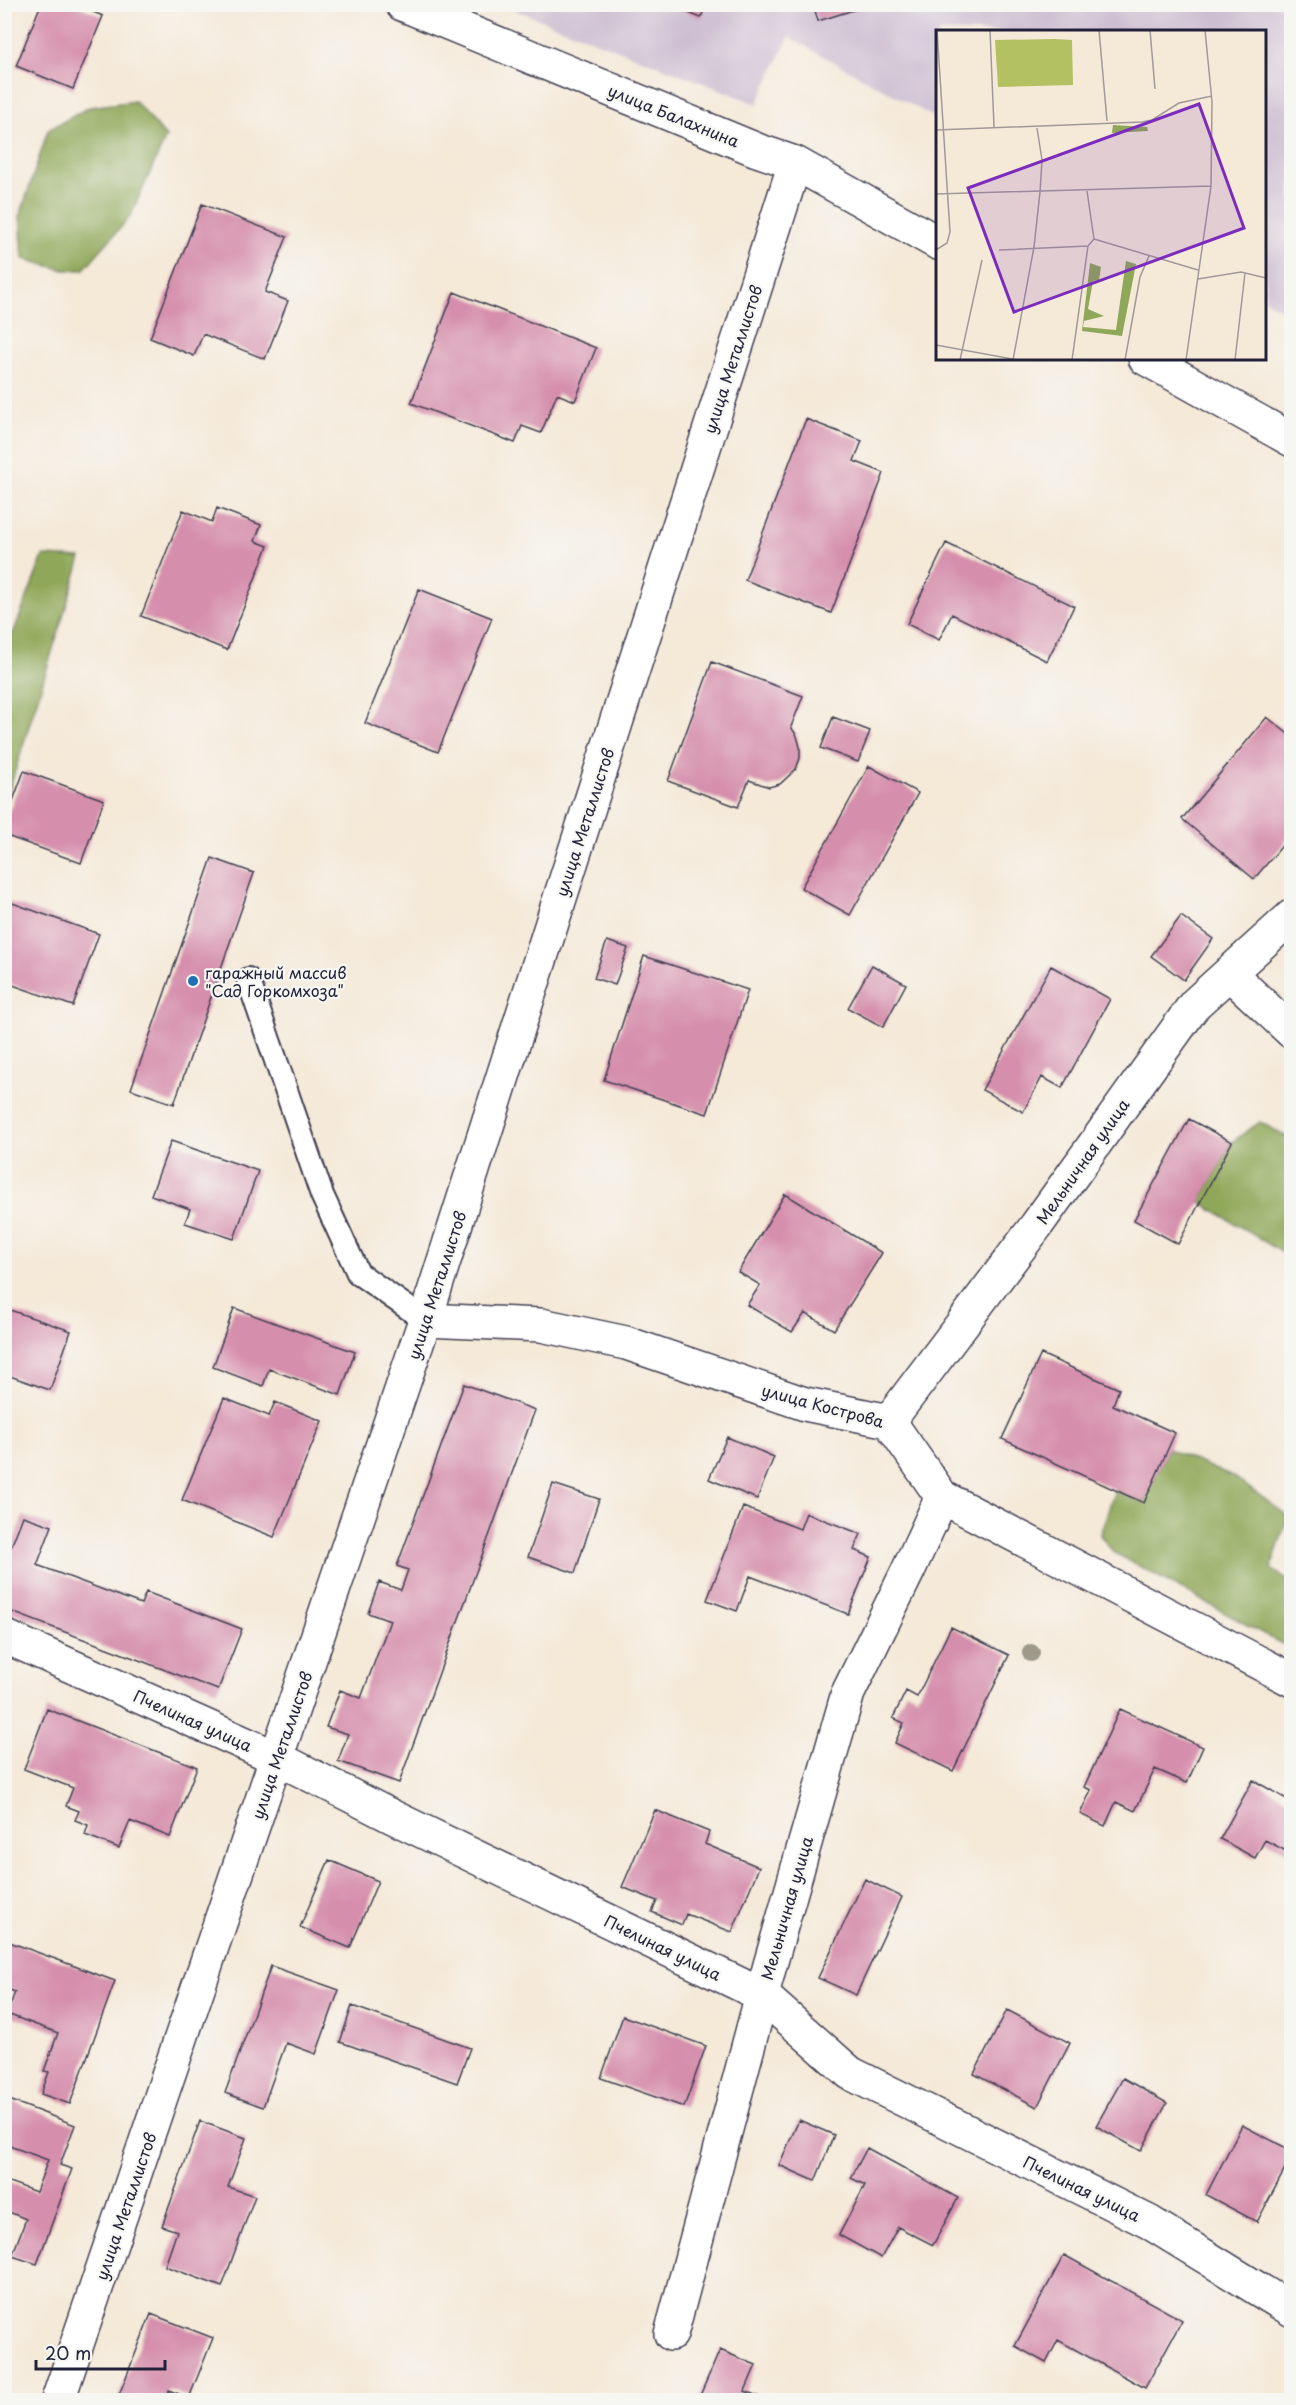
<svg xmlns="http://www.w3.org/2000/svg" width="1296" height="2405" font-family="'Playpen Sans',sans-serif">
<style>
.industrial{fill:#cdbed2}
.forest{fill:#8fa759;stroke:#58644a;stroke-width:1.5}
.building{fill:#d58eac}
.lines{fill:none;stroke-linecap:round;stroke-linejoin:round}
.service-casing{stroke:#424053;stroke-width:26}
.minor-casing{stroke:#424053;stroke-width:36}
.tertiary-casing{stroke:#424053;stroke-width:36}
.service{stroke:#fff;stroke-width:22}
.minor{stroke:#fff;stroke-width:33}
.tertiary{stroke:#fff;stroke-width:33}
.tree{fill:#9d9a89}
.poi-dot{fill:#1f6fb2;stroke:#f6f6f2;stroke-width:2}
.labels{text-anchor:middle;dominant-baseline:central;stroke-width:4.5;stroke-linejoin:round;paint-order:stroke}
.street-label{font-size:16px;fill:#22223b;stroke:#f6f6f2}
.poi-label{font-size:16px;fill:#22223b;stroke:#f6f6f2;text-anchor:start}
.inset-road{fill:none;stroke:#a19999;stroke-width:1.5}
.view{fill:#7b2cbf;fill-opacity:0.15;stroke:#7b2cbf;stroke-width:3}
.inset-edge{fill:none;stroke:#22223b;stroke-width:3}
</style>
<rect width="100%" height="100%" fill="#f6f6f2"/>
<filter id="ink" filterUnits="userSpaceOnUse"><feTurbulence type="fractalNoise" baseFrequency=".0167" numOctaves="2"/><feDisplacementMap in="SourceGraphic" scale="12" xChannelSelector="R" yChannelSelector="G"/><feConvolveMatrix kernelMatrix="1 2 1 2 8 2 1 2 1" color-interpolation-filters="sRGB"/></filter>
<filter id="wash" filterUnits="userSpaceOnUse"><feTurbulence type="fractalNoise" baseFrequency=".008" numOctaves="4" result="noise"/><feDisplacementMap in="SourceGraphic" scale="24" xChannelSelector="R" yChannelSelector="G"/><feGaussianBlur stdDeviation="1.35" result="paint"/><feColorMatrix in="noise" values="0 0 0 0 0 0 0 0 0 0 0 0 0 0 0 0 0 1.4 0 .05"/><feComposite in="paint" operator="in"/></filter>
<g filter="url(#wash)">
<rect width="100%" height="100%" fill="#f5e9d8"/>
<path class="industrial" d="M502,5H1291V315L1265,300L1264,32H938L937,119L789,37L757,104Z"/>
<path class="forest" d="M135,101L166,137L130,217L83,270H64L23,259L20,216L48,130L89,107Z
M43,556L81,558L5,804V645L14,631Z
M1260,1122L1291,1139V1258L1200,1202L1232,1142Z
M1168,1449L1237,1479L1288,1516L1271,1569L1291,1582V1649L1113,1552L1100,1535L1115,1490L1144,1503Z"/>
<g id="blocks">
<path class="building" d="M41,4H73L103,16L73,89L16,66Z
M667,4H706L701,18Z
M813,4H862L863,7L818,21Z
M202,204L287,237L265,292L288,301L265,359L203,334L194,356L150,338Z
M454,292L596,348L575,401L557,394L541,433L522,426L515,443L411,403Z
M806,419L862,441L854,461L884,473L831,613L745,580Z
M217,508L261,525L255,541L268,546L227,650L141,616L183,510L212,522Z
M946,543L1074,606L1047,661L952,614L939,640L907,624Z
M419,589L492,618L438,752L365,723Z
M712,662L803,696L791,727L797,736L800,747V758L796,769L780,784L769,787L749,780L738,807L668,781Z
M833,717L870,731L858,762L821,748Z
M1267,717L1292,737V834L1254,879L1182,819Z
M869,766L918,793L850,915L801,888Z
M24,771L104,800L81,863L4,835V825Z
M212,858L254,873L174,1104L131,1089Z
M4,900L99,934L73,1006L4,982Z
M1181,916L1213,939L1184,980L1151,956Z
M607,941L628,948L615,985L594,978Z
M644,956L748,990L707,1114L604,1080Z
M872,965L906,984L883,1027L848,1008Z
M1051,966L1110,999L1062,1088L1042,1077L1023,1112L982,1090Z
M1189,1119L1232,1142L1178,1244L1134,1220Z
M171,1141L258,1171L234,1239L185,1223L190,1209L151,1195Z
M785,1194L882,1253L834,1330L805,1313L792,1332L747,1305L760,1285L738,1272Z
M4,1308L71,1331L50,1390L4,1374Z
M234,1308L355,1352L340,1395L269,1369L263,1386L213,1367Z
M1041,1354L1119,1389L1113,1405L1175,1433L1144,1503L1002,1439Z
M464,1384L535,1410L399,1783L338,1761L348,1734L326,1727L340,1690L361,1698L390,1621L368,1613L379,1582L401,1590L408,1570L397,1566Z
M224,1398L269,1416L275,1402L322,1421L274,1537L182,1500Z
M727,1437L774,1457L757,1499L709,1479Z
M553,1484L599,1499L575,1573L528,1557Z
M743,1507L800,1529L806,1513L861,1534L854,1550L871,1557L848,1614L750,1576L737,1611L707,1600Z
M23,1516L52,1526L37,1565L141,1604L146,1592L242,1629L218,1690L4,1609V1565Z
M951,1627L1009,1655L953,1771L895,1743L904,1723L893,1718L906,1691L917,1697Z
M47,1709L197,1767L170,1837L130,1821L119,1848L85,1835L88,1825L75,1820L79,1811L66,1806L73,1788L24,1769Z
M1120,1709L1203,1747L1187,1783L1155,1769L1135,1811L1116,1802L1105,1826L1080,1814L1091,1790L1084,1787Z
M1253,1780L1292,1802V1854L1265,1840L1255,1858L1220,1839Z
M655,1810L709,1832L705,1844L759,1867L732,1932L686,1914L682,1925L652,1912L657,1901L622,1887Z
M329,1860L378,1881L350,1948L300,1927Z
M865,1879L902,1897L856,1995L818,1978Z
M4,1940L115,1981L70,2104L41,2094L49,2072L44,2071L58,2033L7,2014L15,1992L4,1988Z
M271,1966L339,1990L316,2054L286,2043L263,2107L225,2093Z
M352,2006L470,2048L457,2083L340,2042Z
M1007,2010L1070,2043L1037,2107L974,2074Z
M623,2016L706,2046L684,2107L601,2078Z
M1123,2078L1167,2103L1141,2151L1096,2126Z
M4,2098L75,2125L60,2165L72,2169L37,2264L12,2256L26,2219L4,2210V2180L36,2192L48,2160L4,2144Z
M799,2120L834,2135L815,2181L779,2165Z
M200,2121L246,2138L228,2187L255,2196L222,2287L165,2266L177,2231L162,2226Z
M1242,2125L1292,2151V2156L1257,2222L1206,2195Z
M867,2148L958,2198L933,2245L898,2227L881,2258L839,2235L865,2185L851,2178Z
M1064,2255L1182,2320L1145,2388L1058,2340L1046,2363L1015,2346Z
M151,2314L213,2338L189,2398L169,2390L165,2400H117Z
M720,2350L756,2365L745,2391L767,2400H698Z"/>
</g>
</g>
<g filter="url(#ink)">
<use href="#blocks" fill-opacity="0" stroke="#424053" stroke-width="1.5"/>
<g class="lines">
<g class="service-casing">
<path id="service" d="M248,979L322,1195L358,1273L425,1320"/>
</g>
<g class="minor-casing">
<path id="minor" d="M1229,973L1292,1032
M425,1320L541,1325L626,1343L805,1404L889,1421L942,1497L1292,1680
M889,1421L1036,1226L1195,1004L1292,916
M4,1636L277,1758L393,1817L762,1995L850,2073L1149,2222L1292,2310
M671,2334L770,1965L848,1693L908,1571L942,1497"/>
</g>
<g class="tertiary-casing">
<path id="tertiary" d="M402,4L757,150L795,163L938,243
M1145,358L1292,440
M58,2400L425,1320L795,163"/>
</g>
<use href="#service" class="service"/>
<use href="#minor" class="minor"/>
<use href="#tertiary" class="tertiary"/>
</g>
<circle class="tree" cx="1031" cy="1653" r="9"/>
</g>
<circle class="poi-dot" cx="193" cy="981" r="6"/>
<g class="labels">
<g class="street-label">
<text transform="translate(674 115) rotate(22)">улица Балахнина</text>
<text transform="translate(732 359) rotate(-72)">улица Металлистов</text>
<text transform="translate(584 822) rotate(-72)">улица Металлистов</text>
<text transform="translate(1082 1161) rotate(-55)">Мельничная улица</text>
<text transform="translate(436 1285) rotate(-72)">улица Металлистов</text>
<text transform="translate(823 1405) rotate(15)">улица Кострова</text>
<text transform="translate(193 1720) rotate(24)">Пчелиная улица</text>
<text transform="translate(281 1745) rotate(-71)">улица Металлистов</text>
<text transform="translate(786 1908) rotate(-74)">Мельничная улица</text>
<text transform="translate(663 1947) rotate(26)">Пчелиная улица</text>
<text transform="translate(1082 2188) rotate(26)">Пчелиная улица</text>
<text transform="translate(125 2206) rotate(-71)">улица Металлистов</text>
</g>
<g class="poi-label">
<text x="205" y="972">гаражный массив<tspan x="205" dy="18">"Сад Горкомхоза"</tspan></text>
</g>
</g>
<g transform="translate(936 30)">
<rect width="330" height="330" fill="#f5e9d8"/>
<path d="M119,9L136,10L137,55L62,57L59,10Z" fill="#b4c163"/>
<path d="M177,95L211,97L212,101L176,103ZM190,231L200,234L186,306L146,301L154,233L165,237L163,250L157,251L152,279L168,286L148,291L147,297L180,300Z" fill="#8fa759"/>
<path class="inset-road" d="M54,0L58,97M163,0L171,91M214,0L219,59M0,100L206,92L216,90L243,73L276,66M0,164L275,156M158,209L262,240M0,220L11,213L14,202L1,0M63,220L152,216M262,249L305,242L330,248M0,315L82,330M24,330L46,230M77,330L98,217L104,162L106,130L101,98M136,330L152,216L158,209L151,161M189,330L204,247L213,226M250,330L275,156L276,72L269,0M299,330L309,243"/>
<path class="view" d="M263,74L308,198L78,282L32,158Z"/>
<rect width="330" height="330" class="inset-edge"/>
</g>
<rect width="1296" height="2405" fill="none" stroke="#f6f6f2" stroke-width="24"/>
<path d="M36 2360v9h129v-9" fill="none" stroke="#22223b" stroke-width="3"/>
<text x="45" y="2360" font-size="18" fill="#22223b" stroke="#f6f6f2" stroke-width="4.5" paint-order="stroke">20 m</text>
</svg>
